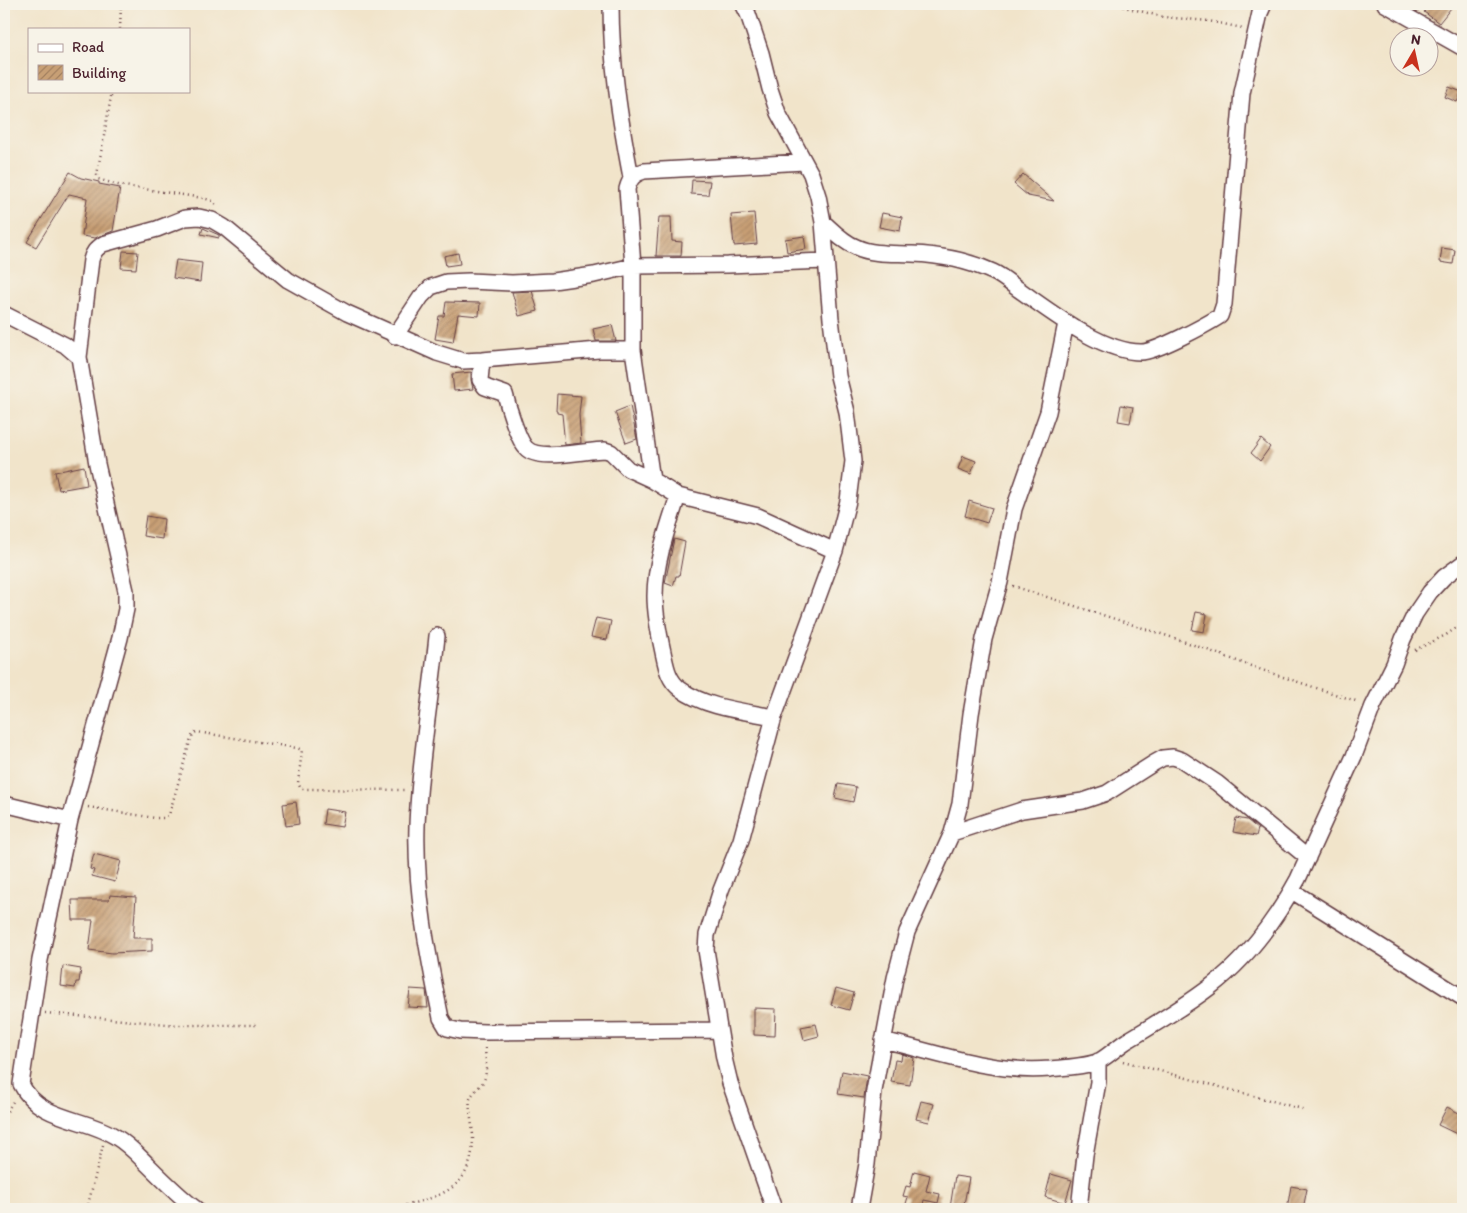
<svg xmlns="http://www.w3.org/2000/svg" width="1467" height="1213" font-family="Itim,sans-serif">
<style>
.building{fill:url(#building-hatch)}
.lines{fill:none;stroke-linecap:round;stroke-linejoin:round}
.minor-casing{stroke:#633d43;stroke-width:18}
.path{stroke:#633d43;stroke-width:2.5;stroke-dasharray:1 4;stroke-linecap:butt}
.minor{stroke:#fff;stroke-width:15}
</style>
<defs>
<pattern id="building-hatch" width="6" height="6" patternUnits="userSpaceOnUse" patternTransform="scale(1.25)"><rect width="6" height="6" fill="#c79f75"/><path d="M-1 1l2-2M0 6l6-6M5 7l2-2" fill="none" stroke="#a48160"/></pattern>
</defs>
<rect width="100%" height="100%" fill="#f7f3e8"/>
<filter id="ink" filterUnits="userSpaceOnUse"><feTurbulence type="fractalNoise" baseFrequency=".02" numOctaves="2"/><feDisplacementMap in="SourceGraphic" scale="10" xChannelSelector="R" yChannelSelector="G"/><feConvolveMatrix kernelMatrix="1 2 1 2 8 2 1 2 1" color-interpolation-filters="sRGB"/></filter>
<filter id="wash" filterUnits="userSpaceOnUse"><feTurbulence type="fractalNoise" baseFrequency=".0096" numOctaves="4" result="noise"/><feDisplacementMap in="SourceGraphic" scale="20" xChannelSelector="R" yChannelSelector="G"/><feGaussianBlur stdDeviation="1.12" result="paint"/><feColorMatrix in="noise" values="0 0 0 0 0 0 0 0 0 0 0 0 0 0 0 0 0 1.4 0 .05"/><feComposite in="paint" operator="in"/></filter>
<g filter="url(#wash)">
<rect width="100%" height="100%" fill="#f1e4ca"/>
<g id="blocks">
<path class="building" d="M1431,4H1446L1451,8L1439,23L1424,12Z
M1449,87L1462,92L1457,102L1445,97Z
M70,172L81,178L99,182V184L120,188L113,231L95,238L82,236L87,198L69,194L36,247L27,242Z
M1023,174L1054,201L1028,196L1014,184Z
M692,180L710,181L708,195L691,194Z
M754,213L757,244L734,246L731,215Z
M882,213L902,217L900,231L879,227Z
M659,217H671L672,241L682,242L681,256H656Z
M203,228L219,235V238L201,234Z
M804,236L806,249L787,252L785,239Z
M1442,248L1455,250L1453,264L1440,262Z
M123,251L138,252L136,269L121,268Z
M458,253L460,264L446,266L444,256Z
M176,260L202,263L200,282L173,278Z
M532,291L538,311L519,316L512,292Z
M446,302L480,303L479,316L458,314L453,342L435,339L439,316H444Z
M612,325L616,341H596L593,329Z
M471,372V380L473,389L454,391L452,374Z
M557,394L581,396L579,415L581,443L565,445L562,414L557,413V411H556Z
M1121,405L1133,407L1130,423L1118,421Z
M630,406L637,439L626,443L615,412Z
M1261,439L1270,447L1260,461L1251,453Z
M963,456L976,461L971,474L958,469Z
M84,466L87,485L59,490L55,472Z
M969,501L992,508L987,523L965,516Z
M146,516L164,519L162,539L143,536Z
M674,539L685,542L679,576H676L673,586L665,583Z
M1196,612L1207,614L1204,632L1192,630Z
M596,618L611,621L607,640L591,637Z
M838,784L856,787L853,802L835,798Z
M296,802L299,824L286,826L283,804Z
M325,809L345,812L342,827L323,824Z
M1236,818L1247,820L1258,829L1256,836L1233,832Z
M94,854L121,861L115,882L92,876L94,870L90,869Z
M110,895L136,897L133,938H152V951L112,953L89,950L93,920H73L72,900H109Z
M63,966L81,969L79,982H76L75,988L61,986Z
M836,988L854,993L849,1010L831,1005Z
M410,989L426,990L428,1008L408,1007Z
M754,1008L776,1009L775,1036L754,1035Z
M816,1024L819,1036L804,1040L801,1027Z
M902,1054L914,1058L910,1085L891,1082L895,1060L901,1061Z
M842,1071L867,1076L864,1098L838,1094Z
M921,1101L934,1104L929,1122L916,1119Z
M1447,1107L1463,1115V1137L1438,1125Z
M914,1171L930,1175L926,1191L940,1194L938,1203L924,1200L922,1209L905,1207L908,1197L903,1196L906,1186L910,1187Z
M1051,1174L1072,1180L1065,1203L1045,1197Z
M955,1176L969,1178L963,1209L950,1208Z
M1291,1186L1307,1189L1303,1209H1287Z"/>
</g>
</g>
<g filter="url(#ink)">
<use href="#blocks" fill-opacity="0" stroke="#633d43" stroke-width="1"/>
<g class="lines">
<g class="minor-casing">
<path id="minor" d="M611,4C611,63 620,120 631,177
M743,4L748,14L761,53L770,89L778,113L811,174L818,196L823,222L831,319L838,376L847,412L853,461L848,501L835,551L774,717L741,840L721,890L711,922L707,935L706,950L724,1058L730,1083L774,1209
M1385,4L1463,48
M823,222C833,231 843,242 856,247C873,255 894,253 912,254C940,255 967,260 993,272C1002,276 1010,283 1018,289C1050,311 1101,352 1141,352C1156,352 1206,325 1220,316L1224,304L1242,93L1260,13L1264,4
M4,314L65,345L79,357L97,464L126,591V609L120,638L70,820L40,960L21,1084C39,1121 85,1117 116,1137C128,1144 138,1155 148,1165C163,1180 179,1196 196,1209
M395,336L421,297L431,287L446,282L469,281L512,283L553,281L594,275L633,266L728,265L825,261
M79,357L91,260C93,252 96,249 103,244L157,229L185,218L199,217L212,220L224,227L288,280L347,313L437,353L463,361L482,360L599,350H633
M482,360L480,380L485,387L505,394C508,406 518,440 526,448C538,462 586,450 605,450L611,452L628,469L652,480L678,496L758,516L835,551
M652,480L633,350V266L627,189C630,178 634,174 644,171L804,162
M678,496C668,527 655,562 655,596C655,614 659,634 663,652C666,666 668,680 680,689C706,708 743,711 774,717
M437,636C431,699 419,763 417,826C415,891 428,955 441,1018L447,1028L460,1031L485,1032L719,1030
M4,804L70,820
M952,833L1022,810L1083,801L1107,793L1154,763L1163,758L1173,757L1182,760L1217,783L1308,858
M1292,891L1463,998
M883,1040C937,1053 994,1074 1050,1069C1065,1067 1086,1067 1099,1061C1110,1055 1119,1045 1130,1039C1157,1023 1184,1007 1210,987C1246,960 1276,919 1298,879L1354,756L1373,706L1394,664L1403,639L1415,614L1430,592L1444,577L1463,563
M859,1209L867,1164L874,1091L895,978L907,932L952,833L960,804L971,714L984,639L1000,582L1014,509L1048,412L1066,323
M1079,1209L1085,1155L1098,1082V1061"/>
</g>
<path class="path" d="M1113,4L1163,17L1209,21L1242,28
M120,29L121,4
M112,91L97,175L98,179L118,185L203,198L213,201L217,207
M1013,586L1183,641L1259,669L1359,702
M1415,650L1446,635L1463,623
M88,807L155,818H165L169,815L191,738L194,733L197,732L297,748L302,750L298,783L301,789L406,790
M45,1013L178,1025H256
M1123,1061L1306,1110
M4,1115L6,1113L14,1100
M87,1209L103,1145
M391,1209C435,1197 473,1194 473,1137C473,1128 468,1106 470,1099C473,1091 481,1087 484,1080C488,1071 485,1056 485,1046"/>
<use href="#minor" class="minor"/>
</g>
</g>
<rect width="1467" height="1213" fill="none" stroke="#f7f3e8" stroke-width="20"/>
<rect x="28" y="28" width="162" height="65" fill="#f7f3e8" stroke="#b29e9c"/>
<rect x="38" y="44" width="25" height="8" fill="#ffffff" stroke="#b29e9c"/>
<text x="72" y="52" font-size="15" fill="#4a1f2b">Road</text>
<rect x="38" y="65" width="25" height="15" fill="url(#building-hatch)" stroke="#b29e9c"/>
<text x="72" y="78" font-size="15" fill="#4a1f2b">Building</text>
<g transform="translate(1414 52) rotate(9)"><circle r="24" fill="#f7f3e8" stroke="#b29e9c"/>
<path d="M0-4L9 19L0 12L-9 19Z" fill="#c8321e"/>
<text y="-8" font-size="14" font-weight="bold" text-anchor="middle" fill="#4a1f2b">N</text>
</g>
</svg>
